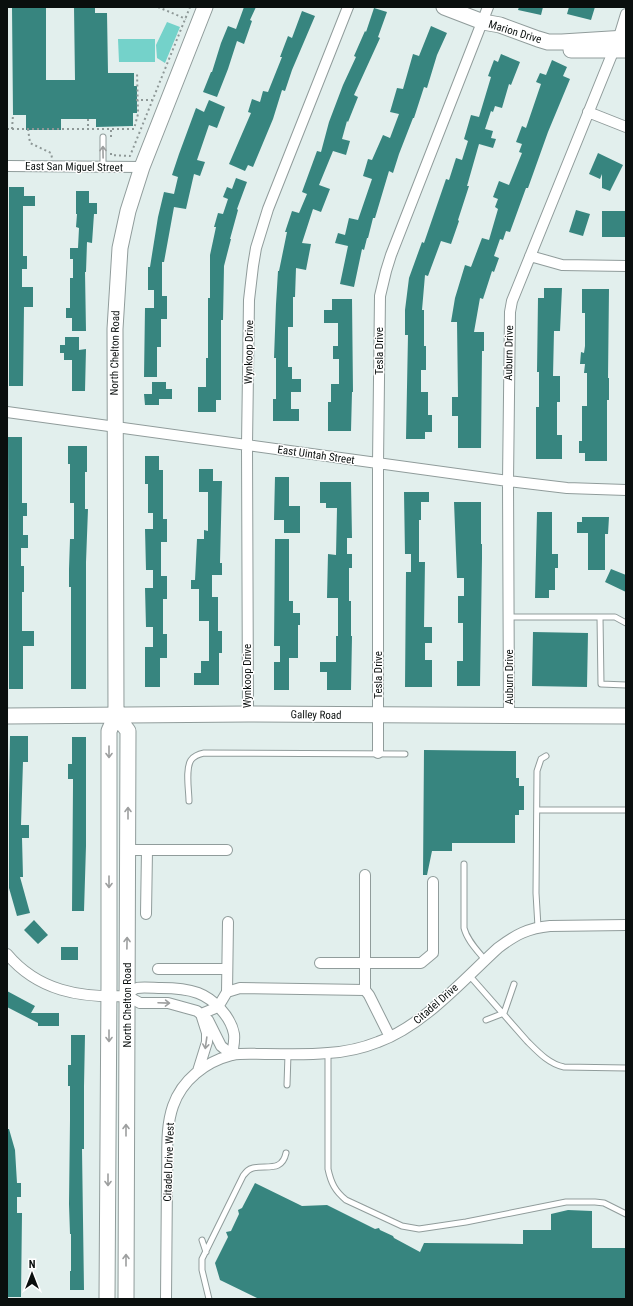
<svg xmlns="http://www.w3.org/2000/svg" width="633" height="1306" font-family="'Roboto Condensed',sans-serif">
<style>
.green{fill:#74d2ca}
.building{fill:#37857f}
.lines{fill:none;stroke-linecap:round;stroke-linejoin:round}
.lane-casing{stroke:#909c9b;stroke-width:7}
.street-casing{stroke:#909c9b;stroke-width:12}
.secondary-casing{stroke:#909c9b;stroke-width:17}
.path{stroke:#8e9897;stroke-width:2;stroke-dasharray:2 3;stroke-linecap:butt}
.lane{stroke:#fff;stroke-width:5}
.street{stroke:#fff;stroke-width:10}
.secondary{stroke:#fff;stroke-width:15}
.oneway{stroke:#9d9f9f}
.labels{text-anchor:middle;dominant-baseline:central;stroke-width:3;stroke-linejoin:round;paint-order:stroke}
.street-label{font-size:11px;fill:#0a0f0e;stroke:#fff}
</style>
<rect width="100%" height="100%" fill="#e2efed"/>
<path class="green" d="M167,22L180,27L165,63L157,58L156,45Z
M118,39H155V62H119Z"/>
<path class="building" d="M12,7H46V80H75L74,7H95V13H107L108,73H134V86H137V113H133V126L96,127V119H61V130H26V115H13Z
M244,7H256L250,20L252,21L244,44L237,41L228,69L217,97L203,92L211,72H212L221,43L228,26L236,29Z
M519,7H543L541,15L518,10Z
M569,7H595L591,20L567,14Z
M374,8L387,12L378,37L380,38L354,95L358,97L348,122L347,121L342,139L350,141L346,155L333,151L319,185L330,189L321,212L313,209L302,243L311,244L306,270L296,268L295,297H293V327H288V367H292V379H301V392H291V409H299V421H273V399H276V358H274L276,304L278,271H279L287,232H285L292,211L299,213L307,194L302,192L317,151L321,152L329,122L343,85L356,57L354,56L365,31L366,32Z
M302,11L315,16L292,70L285,91L282,90L273,119L253,167L248,165L245,171L229,164L251,113L248,112L252,99L260,102L263,91L268,92L282,57H280L288,36L292,38Z
M431,26L447,33L437,55L427,88L424,87L414,118H413L399,154L393,173L389,171L375,218H373L368,238H367L364,250L362,249L354,287L340,284L348,246L335,243L338,233L345,235L349,218L358,220L372,179L363,176L368,159L372,160L383,135L390,138L399,114L390,112L397,88L403,89L413,54L419,56Z
M501,54L520,62L511,85L509,84L502,108L495,106L493,112L491,111L485,129L493,131L491,138L496,139L493,148L479,144L467,186H469L458,220L459,221L451,244L441,241L428,276L425,275L422,310H424V346H426V370H421V392H428V415H432V432H425V439H406L408,335H405V310L409,278L422,242L424,243L446,179L449,180L456,158L462,160L468,141L464,139L471,115L479,117L491,77L488,76L494,60L498,62Z
M552,60L567,67L563,76L570,79L548,132L528,188H526L510,232L506,231L503,240L500,239L494,256L499,258L494,272L492,271L483,299L480,298L474,332H484V351H482L481,448H458V416H452V397H458L457,322H451L455,298L465,265L471,267L482,238L489,240L498,209L495,207L498,199L493,197L499,181L509,185L522,153L519,152L522,144L516,142L522,126L526,128L541,84L536,82L540,73L546,75Z
M209,100L225,107L217,128L209,125L197,160L205,162L200,176L194,174L186,209L174,207L164,262H162V296H167V319H161V347H157V377H144L145,308H154V290H148V267H150L158,217L164,192L174,194L178,177L172,175L179,154L196,108L204,112Z
M598,153L623,165L610,191L602,188V174L600,179L589,174Z
M236,178L247,182L237,209L238,210L230,239H231L224,266L223,320H221V400H216V412H198V387H206V358H208V298H210V255L216,227H214L218,213L223,214L228,199L223,197L227,187L232,189Z
M9,187H24V196H35V206H23V256H27V269H22V287H33V307H24L23,386H9Z
M76,191H89V203H97V214H94L92,243L87,242L86,272H85L86,331H72V318H66V308H70V278H73V259H70V248H78L79,228L76,227L77,214H76Z
M576,210L590,214L583,236L569,232Z
M602,211H626V237H602Z
M544,288H562L560,331H554L553,376H560V402H557V435H562V459H536V407H539V372H537L538,298H544Z
M582,289H609L608,378H609V400H607V461H585V453H579V441H582V406H587V373H584L585,364H580L581,352L584,353L585,346V313H582Z
M332,299H352L353,392H352L351,431H328V402H331V384H339V359H333V346H338V323H324V310H332Z
M65,337H79V350L86,349L85,391H72V360H64V353H60V345H65Z
M152,382H166V389H172V399H159V405H145L144,394H152Z
M8,437H22V503H27V516H23V535H28V548H21V566H24V592H22V631H34V646H23V689H9Z
M68,446H87V472H85V509H88L86,562V689H71V587H69V569L70,539H74V503H70V464H68Z
M145,456H159V470H163V519H167V542H161V576H167V599H163V634H167V658H160V687H145V647H153V627H146L145,588H153V570H146L145,529H153V513H148V484H145Z
M199,469H213V481H222L220,563H222V575H212V597H218V631H222V653H219V685H194V673H201V661H209V621H199V589H191V580H195L197,539H204V530L208,531V492H199Z
M275,477H289V506H300V533H284V520H274Z
M320,482H351L352,538H347V554H352V568H349V601H351V636H352L351,690H327V672H320V662H336V636H338V598H327L328,554L336,555L337,508H326V503H320Z
M404,492H429V502H421V520H419V562H425L424,627H432V643H425V660H432V687H405L406,572H411V554H405Z
M454,502H481V544H482V558L480,686H457V661H463V623H458V596H464V578H457Z
M537,512H552V554H558V568H555V590H549V598H535Z
M582,517H609L608,534H605V570H588V533H577V522H582Z
M275,539H289V601H293V613H300V625H298V658H289V690H274V662H280V646H274Z
M611,569L626,575V592L605,582Z
M533,632L588,633L587,687L532,686Z
M10,736H28V762H23L21,825H29V838H22L23,877H20L30,913L17,916L9,888V795Z
M72,737H86V846L84,911H72L73,786V779H68V764H72Z
M424,750L516,751V778H519V786H524V810H519V815H515V843H452V851H432L427,875H423Z
M34,920L48,935L38,944L24,930Z
M61,947H78V960H61Z
M7,991L35,1006L31,1013H59V1026H38V1023L7,1007Z
M71,1035H85L84,1086V1149H82L84,1290H70V1271H71V1234H70L69,1204L70,1120V1086H68V1065H71Z
M7,1129H9L15,1150L17,1183H21V1197H17V1213H22L21,1297H7Z
M255,1183L302,1206L327,1205L375,1229L379,1228L380,1230L393,1236L394,1238L420,1252L424,1243L523,1244V1230H551V1214L568,1210L592,1211V1248H626V1299H259L220,1280L215,1263L228,1237L226,1232L231,1231L239,1214L238,1210L242,1208Z"/>
<g class="lines">
<g class="lane-casing">
<path id="lane" d="M103,137V167
M508,617H615L626,623
M600,617L601,684L626,685
M189,801C189,791 185,769 191,760C194,756 199,754 204,753L405,754
M537,810H626
M464,864V928C467,940 477,950 485,960
M538,927L536,893L537,771L541,759L546,756
M469,975L527,1041C538,1052 549,1064 564,1067L626,1068
M486,1020L504,1013L514,984
M328,1053V1169C331,1183 335,1191 346,1200L402,1226L419,1229L466,1222L566,1202H595L604,1203L626,1214
M287,1085L288,1054
M202,1240L206,1252
M209,1299L202,1270V1259L243,1176C246,1172 248,1169 253,1168C267,1165 282,1172 286,1153"/>
</g>
<g class="street-casing">
<path id="street" d="M588,112L626,127
M7,166L142,167
M530,256L562,265L626,266
M7,412L508,481L567,488L626,490
M248,714L247,445L249,300L253,266L256,248L268,209L348,7
M509,715L508,481L510,312L512,301L619,37L626,14
M378,753V463L380,296L386,271L391,255L488,7
M128,850H227
M365,875V990
M146,914L147,850
M228,922L227,992L240,988L365,990L369,995L390,1037
M7,954C38,991 80,998 127,996
M320,963H421L433,953V882
M158,969H227
M127,996C129,994 133,989 137,988C142,987 155,988 161,988C174,988 187,989 198,993C214,999 231,1017 234,1034C235,1041 233,1048 232,1055
M127,996L140,1003H168L197,1011L208,1020L221,1046L232,1055
M198,1071L207,1042V1033L201,1014L218,1007L227,992
M166,1299C166,1259 167,1219 167,1178C168,1155 165,1129 173,1106C182,1080 205,1062 232,1055C242,1053 254,1054 265,1054C286,1054 307,1055 328,1053C345,1052 363,1048 378,1042C423,1026 463,980 498,948C515,935 528,928 550,926L626,925"/>
</g>
<g class="secondary-casing">
<path id="secondary" d="M444,7L483,22L500,25L538,39L548,42H562L626,38
M571,50H626
M116,715L128,731L126,1299
M7,716L248,714L626,716
M107,1299L109,984V731L116,715L115,329L120,248L128,211L142,167L205,7"/>
</g>
<path class="path" d="M158,7L186,19
M136,100H152
M88,119V129
M7,129H134L138,114L137,72
M12,129L13,115
M28,129L30,143L51,153L52,158
M111,137V129
M111,153V155L130,156L190,7"/>
<use href="#lane" class="lane"/>
<use href="#street" class="street"/>
<use href="#secondary" class="secondary"/>
</g>
<defs><path id="oneway-shaft" d="M-6 0H5M1.5-3L5.5 0L1.5 3" fill="none" stroke-width="1.6" stroke-linecap="round" stroke-linejoin="round"/></defs>
<g class="oneway">
<use href="#oneway-shaft" transform="translate(103 152) rotate(-91)"/>
<use href="#oneway-shaft" transform="translate(109 752) rotate(90)"/>
<use href="#oneway-shaft" transform="translate(128 813) rotate(-90)"/>
<use href="#oneway-shaft" transform="translate(109 882) rotate(90)"/>
<use href="#oneway-shaft" transform="translate(127 943) rotate(-89)"/>
<use href="#oneway-shaft" transform="translate(164 1003) rotate(2)"/>
<use href="#oneway-shaft" transform="translate(109 1036) rotate(90)"/>
<use href="#oneway-shaft" transform="translate(206 1043) rotate(98)"/>
<use href="#oneway-shaft" transform="translate(126 1130) rotate(-90)"/>
<use href="#oneway-shaft" transform="translate(108 1180) rotate(90)"/>
<use href="#oneway-shaft" transform="translate(126 1260) rotate(-90)"/>
</g>
<g class="labels">
<g class="street-label">
<text transform="translate(515 32) rotate(17)">Marion Drive</text>
<text transform="translate(74 167) rotate(1)">East San Miguel Street</text>
<text transform="translate(379 351) rotate(-90)">Tesla Drive</text>
<text transform="translate(249 352) rotate(-89)">Wynkoop Drive</text>
<text transform="translate(115 353) rotate(-89)">North Chelton Road</text>
<text transform="translate(509 353) rotate(-89)">Auburn Drive</text>
<text transform="translate(316 455) rotate(8)">East Uintah Street</text>
<text transform="translate(378 675) rotate(-90)">Tesla Drive</text>
<text transform="translate(247 676) rotate(-90)">Wynkoop Drive</text>
<text transform="translate(509 677) rotate(-90)">Auburn Drive</text>
<text transform="translate(316 715) rotate(1)">Galley Road</text>
<text transform="translate(436 1004) rotate(-41)">Citadel Drive</text>
<text transform="translate(127 1005) rotate(-90)">North Chelton Road</text>
<text transform="translate(169 1162) rotate(-88)">Citadel Drive West</text>
</g>
</g>
<rect width="633" height="1306" fill="none" stroke="#0a0f0e" stroke-width="16"/>
<g transform="translate(32 1274)" stroke="#ffffff" stroke-width="3" paint-order="stroke">
<path d="M0-3L7 15L0 10L-7 15Z" fill="#0a0f0e"/>
<text y="-6" font-size="11" font-weight="bold" text-anchor="middle" fill="#0a0f0e">N</text>
</g>
</svg>
